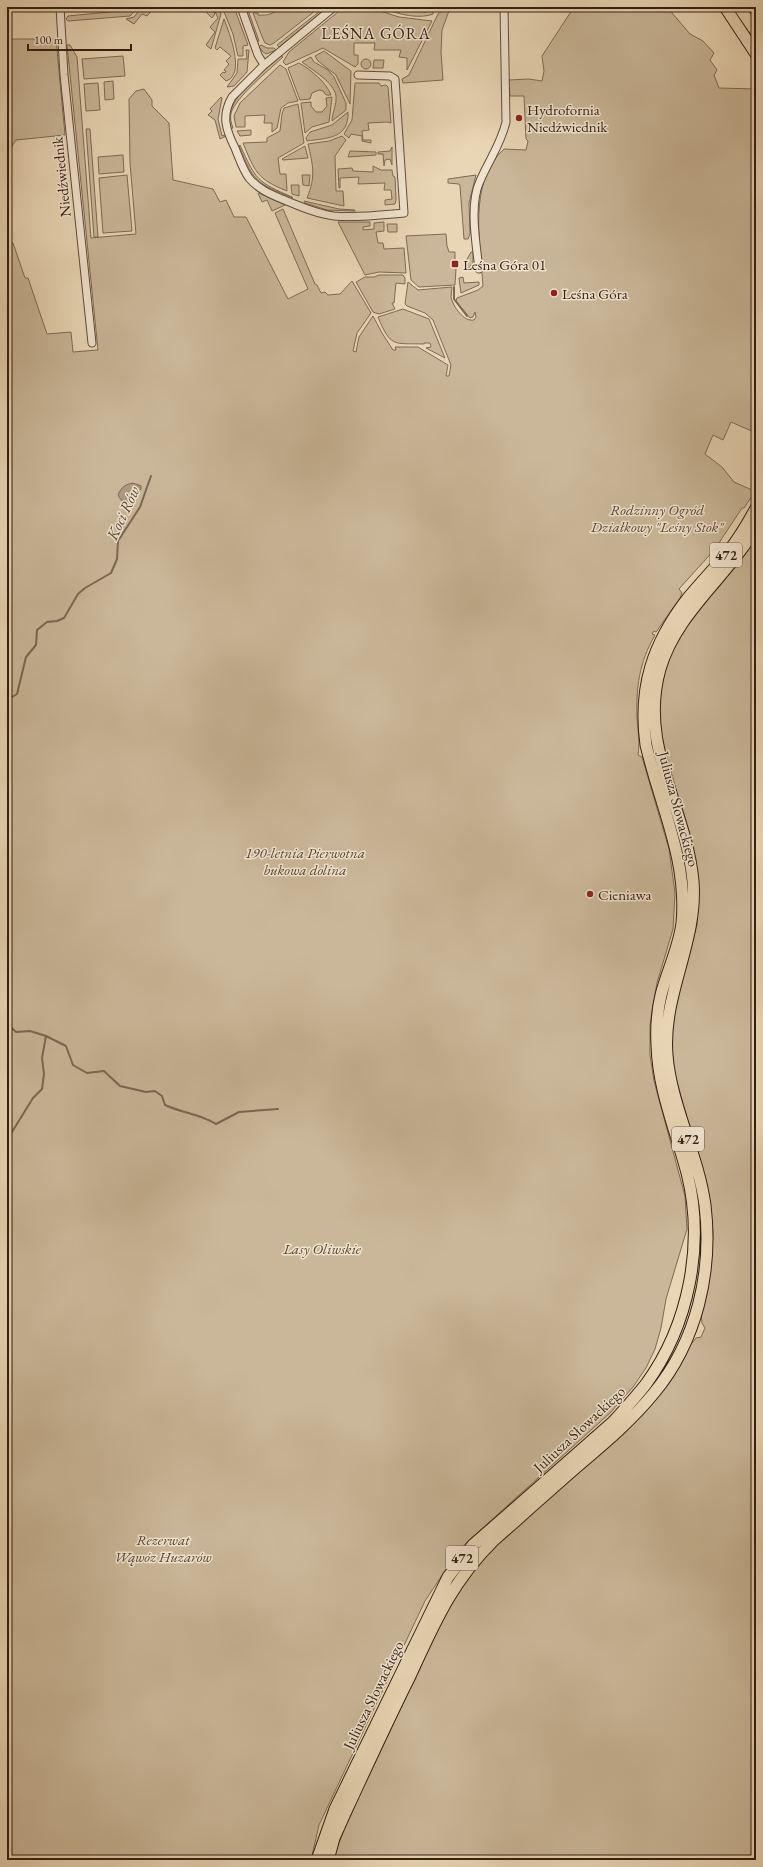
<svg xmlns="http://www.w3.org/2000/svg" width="763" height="1867" font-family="'EB Garamond',serif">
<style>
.green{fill:#cab799;stroke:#7e6a56}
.water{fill:#ab977e;stroke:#7b6753}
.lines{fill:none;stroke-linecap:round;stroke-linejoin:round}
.stream{stroke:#7b6753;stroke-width:2}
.minor-casing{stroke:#604c3b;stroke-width:9}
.primary-casing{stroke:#321e12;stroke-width:13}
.minor{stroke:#f1e4cf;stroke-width:7}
.primary{stroke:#e9d6b5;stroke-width:11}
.poi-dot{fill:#8f2418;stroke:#f1e4cf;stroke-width:1.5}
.labels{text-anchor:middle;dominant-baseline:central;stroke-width:3;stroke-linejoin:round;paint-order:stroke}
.shield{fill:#f1e4cf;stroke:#6b594b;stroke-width:1}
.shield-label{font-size:14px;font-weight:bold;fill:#321e12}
.poi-label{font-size:15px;fill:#321e12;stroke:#f1e4cf;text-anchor:start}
.street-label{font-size:15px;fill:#321e12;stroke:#f1e4cf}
.park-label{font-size:15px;font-style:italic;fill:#584434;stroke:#f1e4cf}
.neighbourhood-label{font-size:16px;letter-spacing:1px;fill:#321e12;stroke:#f1e4cf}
.water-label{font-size:16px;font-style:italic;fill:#5c4838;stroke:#f1e4cf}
</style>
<rect width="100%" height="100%" fill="#e9d6b5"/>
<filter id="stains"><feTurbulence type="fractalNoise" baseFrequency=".005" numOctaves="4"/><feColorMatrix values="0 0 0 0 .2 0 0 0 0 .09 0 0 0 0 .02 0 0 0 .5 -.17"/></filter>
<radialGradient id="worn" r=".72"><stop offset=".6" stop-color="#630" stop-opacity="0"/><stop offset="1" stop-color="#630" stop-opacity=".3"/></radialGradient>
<path class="green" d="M129,7H138L130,16L68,21L66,19L68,16L129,10Z
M142,7H155L147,16L142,14L134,24L126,19L134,17Z
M201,7H212L215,14L212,18Z
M213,7H218L221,14L211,49L206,45L215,32L210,27L218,18Z
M222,7H234L248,45L243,46V56H238L233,34Z
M244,7H247L259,41L257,42Z
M274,7H320L274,43L270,45L265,43L263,39L253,13H258V15C265,15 268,16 276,11Z
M325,7H328L279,47L277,45Z
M344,7L374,9L399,17L432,21L407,70V58L399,57L401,50H374L375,43H354V55H358V64L355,67L323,48L286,65L283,62L289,52Z
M379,7H407V11L426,12V7H433V14C417,20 395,13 379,7Z
M448,7H497L499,9L450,8L442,30L441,52L443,80L403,83L402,79L409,75L438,14Z
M574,7H667L690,34L703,41L714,53L710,60L717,70L714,75L719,88L756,89V433L731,422L723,440L713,435L705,454L722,467L734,482L752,490L754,493L744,508H742L715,549L679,589L682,593L680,598L656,632L654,631L652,634L655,635C639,663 636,687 637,719C638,731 640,743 638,755L642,757L669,849L675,893L673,929L657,983L653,1005L650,1025V1055L654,1081L685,1196L687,1229L666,1299L661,1328L655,1349L646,1368L633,1387L610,1413L467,1542L454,1557L425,1601L319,1825L311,1860H7V244L13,243L25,278H28L47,334L71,332L73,352L98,350L67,45H70L77,57L91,238L136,234L130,163L129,99L136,91L144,89L152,100V106L169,123L173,180L213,189L220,202L226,200L234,217H246L288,299L308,289L275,213L283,209L315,284L317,285L321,293L325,292L328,295L340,294L352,281L371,313L357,333L353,351L356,352L359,337L373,316L382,333L393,350H396L395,347H418L448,365L446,376H449L451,365L433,320L425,313L407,306L405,304L408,282L418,290L452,287C452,290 451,294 451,297C453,307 464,322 474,320L476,317L475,312L473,317L470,318L456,301L457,298L478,290L483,286C480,242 468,182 504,149L526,150L528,141L526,139L524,96H510L509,80L529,79L542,81L544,71L542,56Z
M224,19C229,32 246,75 226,81L220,75L223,72L225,73L226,71L224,70L229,64L226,61L231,56L220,47L217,50L215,48Z
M7,39H56L65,135L16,140L7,154Z
M261,45L267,48H274L276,50L266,54L262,51L259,47Z
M246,50H249L247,72L234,86L227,87L237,73L238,59H247Z
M324,51L351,71L350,104L336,75L318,61L315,56Z
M123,56L125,76L84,79L82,59Z
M281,56L283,57C270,69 236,97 231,113C230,118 231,123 233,128L230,129C222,100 262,72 281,56Z
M311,57L314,62L328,70L334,77L346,103V110L332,121C332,113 337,104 336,96C334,82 312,70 302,62Z
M361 64a5 5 0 1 1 10 0a5 5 0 1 1-10 0Z
M374,60H384L383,68H373Z
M299,63C310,69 327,83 331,95H326L323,91L319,90L312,93L310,99L300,100L288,68Z
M280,65L286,69L298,101L288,103L281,108L277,128L272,132V123H264L265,115L245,116V127H236L234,116L240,103Z
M113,81L114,99L105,100L104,82Z
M98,83L100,110L86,111L84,84Z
M355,83H379L381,86L386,85L388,87L391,123L387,122L368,123L369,130L362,131L363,140H371V143L362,141V136L351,134L349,138L344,134L352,120Z
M221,97L222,98L218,119L222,136L225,135L226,136L220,139L215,120L208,115L212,111L210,109Z
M332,97L329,122L312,127L305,133L301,103L311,102V106L316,112H322L327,106L326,98Z
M298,104L304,143L278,158L280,174H286L287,191C257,179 255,172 243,143L267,142V138L280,131L282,114L284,108Z
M348,112C349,139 327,138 307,141L306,138L310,132L332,125Z
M86,129H90L98,237H94Z
M251,130V135L240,136L237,131Z
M342,136L346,140L335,156L336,191H343L344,206L307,198C316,176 313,166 308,144L329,141Z
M240,145C256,180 257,182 292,197L293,198C255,182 255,184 239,146Z
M305,146L308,158L283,160L282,159Z
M392,147V165L390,159L385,160L384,166L383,154H378V152L390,151Z
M350,151L376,152V155L348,157Z
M123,155L124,172L99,174L98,157Z
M373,166L381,170H392L393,176L395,177L396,200L395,204L385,205V200L392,199L391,190H384L385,183L358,184L359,177L340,178V188H339L338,169L352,168L353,171L373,172Z
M127,175L132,231L103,233L99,178Z
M302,175H310L309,186L303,185Z
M476,175L469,203L470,234L468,239H464L460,186L459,184L448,183V179Z
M291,185H299V196L292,194Z
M258,193H259L285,205L272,211L267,200L262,202Z
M304,201L339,209L355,210V211L327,210L305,203Z
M338,222H370V226L363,227V230L374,229V223L384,222V231L376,232L378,243H383L384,249L404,248L406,273L379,272L365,275Z
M387,224H397V232H388Z
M446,234L447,246L449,252H455V262H453V267L456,268L455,285L419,287L411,280L406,236Z
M471,252H473V263L468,269L464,265Z
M379,275H403L405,278V284L396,283L394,303H392L395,309L379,314L373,312L356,282L365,277H374Z
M463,277L464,283L479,282V285L461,293L459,278Z
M403,309L429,319L445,358L426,348L431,347L430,343H424V344C393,343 391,348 378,317Z
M756,538V1860H333L346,1824L454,1595L488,1552L626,1431L690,1342L692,1343L696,1338L701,1337L705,1328L702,1323L701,1312L711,1264L713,1232L707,1188L679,1089L673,1066L671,1042L675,1001L697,925L698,904C691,873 684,841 677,810C664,757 645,695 674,644C697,605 733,577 756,538Z"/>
<path class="water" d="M133,483L141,486V489L132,500L125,502L121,500L118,495C121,487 126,484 133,483Z"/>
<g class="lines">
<path class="stream" d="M454,287V299L467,316
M7,700L17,694L26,657L36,645L37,630L47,622L57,621L64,618L78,594L85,588L111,573L117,559L118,541L140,507L151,476
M7,1024L16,1032L30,1031L46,1036L42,1058L44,1074L42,1089L33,1098L7,1140
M46,1036L66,1046L73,1065L87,1073L104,1071L120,1086L146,1092L155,1091L162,1096L165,1105C182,1113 201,1114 216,1124L239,1112L278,1109
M7,1331L9,1335"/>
<g class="minor-casing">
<path id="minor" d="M60,7L64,75L92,343
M241,7L258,55L264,65
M334,7L264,65L232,97C221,116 226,130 235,148C239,158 243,170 249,178C258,189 270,194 282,199C299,206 317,214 334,216C357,218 381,215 404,213L395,79L390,76L358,75
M479,269C476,243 469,204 480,181C489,160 501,144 506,122L504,7"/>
</g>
<g class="primary-casing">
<path id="primary" d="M725,7L756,54
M739,7L756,32
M317,1860L335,1809L448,1577L473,1545L613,1422C624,1410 635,1398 646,1384C689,1325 705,1244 687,1173C676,1131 658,1089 657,1045C656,1027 657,1012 661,995C667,971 679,948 682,923C688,860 660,805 646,745C638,687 653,643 688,598C701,582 716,567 728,552C739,538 748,523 756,508
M328,1860L334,1838L347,1809C368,1764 388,1720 410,1676C434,1624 452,1581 494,1540C523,1515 551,1489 580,1464C606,1442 632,1420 654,1393C697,1341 713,1271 705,1205C698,1154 671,1106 667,1055C662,994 698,942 693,881C686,807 638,746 660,669C676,613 727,577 756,528"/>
</g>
<use href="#minor" class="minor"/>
<use href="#primary" class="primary"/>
</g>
<g class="poi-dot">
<circle cx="519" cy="118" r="4"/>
<rect x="451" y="260" width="8" height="8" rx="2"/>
<circle cx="554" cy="293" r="4"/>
<circle cx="590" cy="894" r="4"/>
</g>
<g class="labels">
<g class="shield">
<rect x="710" y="543" width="32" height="24" rx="3"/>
<rect x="672" y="1127" width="32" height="24" rx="3"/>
<rect x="446" y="1546" width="32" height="24" rx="3"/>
</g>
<g class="shield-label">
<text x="726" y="555">472</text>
<text x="688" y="1139">472</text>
<text x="462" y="1558">472</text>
</g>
<g class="poi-label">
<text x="527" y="109">Hydrofornia<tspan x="527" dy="17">Niedźwiednik</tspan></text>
<text x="463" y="264">Leśna Góra 01</text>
<text x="562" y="293">Leśna Góra</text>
<text x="598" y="894">Cieniawa</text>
</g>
<g class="street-label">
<text transform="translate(61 177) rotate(-96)">Niedźwiednik</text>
<text transform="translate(679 809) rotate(75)">Juliusza Słowackiego</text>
<text transform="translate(579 1429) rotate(-43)">Juliusza Słowackiego</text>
<text transform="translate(373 1695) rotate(-64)">Juliusza Słowackiego</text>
</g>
<g class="park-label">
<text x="657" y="509">Rodzinny Ogród<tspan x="657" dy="17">Działkowy "Leśny Stok"</tspan></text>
<text x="305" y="852">190-letnia Pierwotna<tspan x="305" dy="17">bukowa dolina</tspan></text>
<text x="322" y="1248">Lasy Oliwskie</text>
<text x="163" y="1539">Rezerwat<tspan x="163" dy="17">Wąwóz Huzarów</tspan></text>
</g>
<g class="neighbourhood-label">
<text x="376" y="33">LEŚNA GÓRA</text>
</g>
<g class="water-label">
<text transform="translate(123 513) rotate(-65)">Koci Rów</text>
</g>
</g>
<rect width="763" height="1867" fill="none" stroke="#e9d6b5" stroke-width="24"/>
<rect x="8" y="8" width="747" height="1851" fill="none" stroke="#321e12" stroke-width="2"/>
<rect x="12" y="12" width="739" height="1843" fill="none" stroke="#321e12"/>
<path d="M28 44v6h103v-6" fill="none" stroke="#321e12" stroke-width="2"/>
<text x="34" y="44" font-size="12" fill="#321e12" stroke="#f1e4cf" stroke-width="3" paint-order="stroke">100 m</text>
<rect width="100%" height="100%" filter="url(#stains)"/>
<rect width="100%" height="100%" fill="url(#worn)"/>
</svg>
